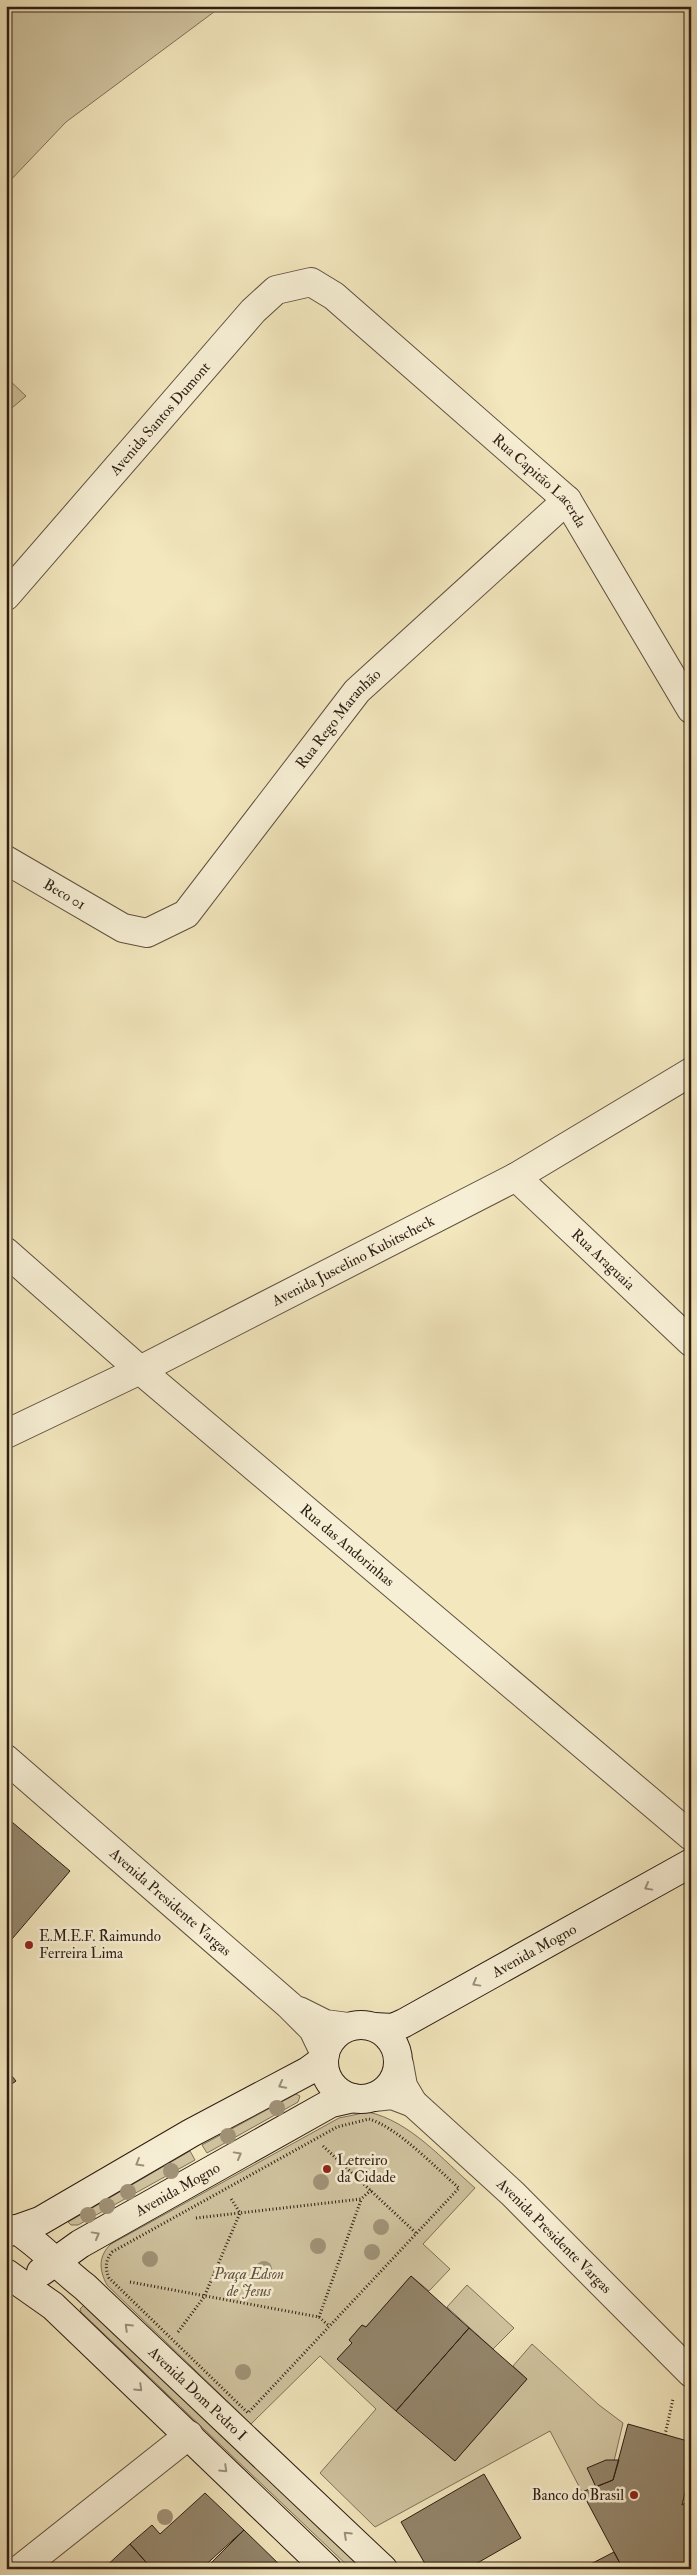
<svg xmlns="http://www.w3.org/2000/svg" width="697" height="2575" font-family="'IM FELL Double Pica',serif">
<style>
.green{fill:#d1c5a1;stroke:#7f715a}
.building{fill:#94866c;stroke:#2d1d13}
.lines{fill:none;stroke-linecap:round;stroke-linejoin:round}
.minor-casing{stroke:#5e503e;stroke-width:30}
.tertiary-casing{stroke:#5e503e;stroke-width:30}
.secondary-casing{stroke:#2d1d13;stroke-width:30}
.path{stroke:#2d1d13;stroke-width:3;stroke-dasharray:1 2.5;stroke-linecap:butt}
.minor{stroke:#f7efd5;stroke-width:28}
.tertiary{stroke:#f7efd5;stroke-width:28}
.secondary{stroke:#f7efd5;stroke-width:28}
.tree{fill:#a19378}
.oneway{stroke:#9c907e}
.poi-dot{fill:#8f2418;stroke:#f7efd5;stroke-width:2}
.labels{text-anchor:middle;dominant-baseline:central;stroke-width:5;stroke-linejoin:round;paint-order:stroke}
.street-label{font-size:15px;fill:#2d1d13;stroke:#f7efd5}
.poi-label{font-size:15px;fill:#2d1d13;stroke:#f7efd5;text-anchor:start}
.park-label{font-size:15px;font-style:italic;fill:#5e4f3e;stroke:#f7efd5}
</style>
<rect width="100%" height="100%" fill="#f3e7be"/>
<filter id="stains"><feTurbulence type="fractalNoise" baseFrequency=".004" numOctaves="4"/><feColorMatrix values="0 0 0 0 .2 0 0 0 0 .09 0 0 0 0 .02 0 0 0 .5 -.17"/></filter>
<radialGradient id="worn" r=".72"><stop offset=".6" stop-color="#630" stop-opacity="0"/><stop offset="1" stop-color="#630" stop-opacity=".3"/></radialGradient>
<path class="green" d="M6,6H222L66,122L6,185Z
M6,377L26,396L6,413Z
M296,2094L300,2096L298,2102L207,2153L202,2145Z
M368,2112C410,2121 443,2160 475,2188L423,2244L450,2269L429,2291L411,2276L366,2327L362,2325L349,2340L352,2343L338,2358L455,2461L527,2379L513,2366L532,2344L599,2405L623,2423L614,2461L588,2468L596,2487L582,2492L550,2431L375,2527L320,2473L376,2409L320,2356L251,2424L107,2285C99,2270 98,2256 111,2244L339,2118Z
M190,2151L195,2160L78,2225H71L68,2222Z
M467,2285L514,2328L493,2349L447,2307Z
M84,2305L365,2569H351L81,2312L80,2309Z"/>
<path class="building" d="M6,1817L70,1871L6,1946Z
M6,2069L16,2081L6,2088Z
M411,2276L469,2328L396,2411L337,2359L352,2343L349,2340L362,2325L366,2327Z
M469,2328L527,2379L455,2461L396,2411Z
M628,2424L691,2442V2468L682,2505L691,2499V2569H623L582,2492L613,2480Z
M606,2460H619L613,2480L596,2487L587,2468Z
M484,2474L521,2538L467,2569H428L401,2522Z
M205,2493L244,2530L201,2569H152L130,2544L152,2525L160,2534Z
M244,2530L284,2569H205Z
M130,2544L152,2569H103Z
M614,2552L623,2569H581Z"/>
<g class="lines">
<g class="minor-casing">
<g id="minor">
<path id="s1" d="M6,596L253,311L276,290L311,282L334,296L567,500L691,709"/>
<path id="s2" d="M6,860L123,928L147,933L186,914L357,691L567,500"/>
<path id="s3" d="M516,1177L691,1342"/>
<path id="s4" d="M6,1252L140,1370L691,1836"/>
<path id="s5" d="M6,1434L140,1370L516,1177L691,1072"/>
<path id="s6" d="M6,1759L289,2005L313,2029L325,2054"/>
<path d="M299,2011L325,2024L348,2027"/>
<path d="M20,2569L189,2435"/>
</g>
</g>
<g class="tertiary-casing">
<g id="tertiary">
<path d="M374,2097L392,2095L413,2103L403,2086L399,2064"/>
<path id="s7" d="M413,2103L513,2194L691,2373"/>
</g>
</g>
<g class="secondary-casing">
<g id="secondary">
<circle cx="361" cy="2062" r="37"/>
<path id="s8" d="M374,2027L393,2028L404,2023L691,1863"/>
<path id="s9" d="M15,2229C41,2245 60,2268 85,2287L383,2569"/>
<path d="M6,2233L40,2221L191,2133L308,2071L323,2060"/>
<path id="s10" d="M41,2272L80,2244L331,2103L353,2098"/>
<path d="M6,2273L53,2306L327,2569"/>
</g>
</g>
<path class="path" d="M369,2119C397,2127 436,2168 459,2188L248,2413L109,2278C105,2267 105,2262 112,2252L337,2127Z
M323,2146L416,2233
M196,2218L361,2199L371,2190
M130,2282L319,2317L329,2326
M319,2317L361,2200
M178,2332L204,2297L240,2213L230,2197
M665,2435L673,2399"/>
<use href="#minor" class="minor"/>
<use href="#tertiary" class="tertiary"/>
<use href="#secondary" class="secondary"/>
</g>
<g class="tree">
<circle cx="277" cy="2108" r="8"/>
<circle cx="228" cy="2136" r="8"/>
<circle cx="171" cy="2171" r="8"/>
<circle cx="321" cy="2182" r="8"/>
<circle cx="128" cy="2192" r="8"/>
<circle cx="107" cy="2206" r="8"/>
<circle cx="88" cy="2215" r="8"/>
<circle cx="381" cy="2227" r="8"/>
<circle cx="318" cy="2246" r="8"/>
<circle cx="372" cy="2252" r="8"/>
<circle cx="150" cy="2259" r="8"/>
<circle cx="264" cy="2269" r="8"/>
<circle cx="243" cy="2372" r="8"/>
<circle cx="165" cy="2517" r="8"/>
</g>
<defs><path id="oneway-chevron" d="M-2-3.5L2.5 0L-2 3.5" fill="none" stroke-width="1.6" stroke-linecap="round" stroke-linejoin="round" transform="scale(1.25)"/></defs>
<g class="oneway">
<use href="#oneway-chevron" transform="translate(648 1887) rotate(151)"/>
<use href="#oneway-chevron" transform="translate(476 1983) rotate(151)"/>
<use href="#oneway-chevron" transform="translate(282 2085) rotate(152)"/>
<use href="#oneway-chevron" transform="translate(238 2155) rotate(-29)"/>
<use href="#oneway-chevron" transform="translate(139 2163) rotate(150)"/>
<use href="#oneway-chevron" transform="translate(96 2235) rotate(-29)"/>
<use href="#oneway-chevron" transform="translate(128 2327) rotate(-136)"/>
<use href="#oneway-chevron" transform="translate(139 2388) rotate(44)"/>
<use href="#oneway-chevron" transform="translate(224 2469) rotate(44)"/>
<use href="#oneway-chevron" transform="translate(347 2535) rotate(-137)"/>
</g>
<g class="poi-dot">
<circle cx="29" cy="1945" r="5"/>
<circle cx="327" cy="2169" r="5"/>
<circle cx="634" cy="2495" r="5"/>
</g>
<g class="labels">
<g class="street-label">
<text stroke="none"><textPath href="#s1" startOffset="235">Avenida Santos Dumont</textPath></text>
<text stroke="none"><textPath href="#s1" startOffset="748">Rua Capitão Lacerda</textPath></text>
<text stroke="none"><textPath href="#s2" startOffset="451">Rua Rego Maranhão</textPath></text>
<text stroke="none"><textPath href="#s2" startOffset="68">Beco 01</textPath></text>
<text stroke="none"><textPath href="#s3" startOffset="120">Rua Araguaia</textPath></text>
<text stroke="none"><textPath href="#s5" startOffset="388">Avenida Juscelino Kubitscheck</textPath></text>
<text stroke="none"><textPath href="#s4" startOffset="450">Rua das Andorinhas</textPath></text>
<text stroke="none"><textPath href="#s6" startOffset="218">Avenida Presidente Vargas</textPath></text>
<text stroke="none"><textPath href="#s8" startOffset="180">Avenida Mogno</textPath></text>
<text stroke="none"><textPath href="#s10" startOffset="160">Avenida Mogno</textPath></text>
<text stroke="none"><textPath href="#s7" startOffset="194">Avenida Presidente Vargas</textPath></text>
<text stroke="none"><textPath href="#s9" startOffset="246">Avenida Dom Pedro I</textPath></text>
</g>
<g class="poi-label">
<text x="39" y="1936">E.M.E.F. Raimundo<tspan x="39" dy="17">Ferreira Lima</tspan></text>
<text x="337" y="2160">Letreiro<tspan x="337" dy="17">da Cidade</tspan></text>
<text x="624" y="2495" text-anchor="end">Banco do Brasil</text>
</g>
<g class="park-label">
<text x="249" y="2274">Praça Edson<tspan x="249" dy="17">de Jesus</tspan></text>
</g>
</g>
<rect width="697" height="2575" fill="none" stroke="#f3e7be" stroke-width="25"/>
<rect x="8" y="8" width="682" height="2560" fill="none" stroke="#2d1d13" stroke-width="2.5"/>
<rect x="12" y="12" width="672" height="2550" fill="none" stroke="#2d1d13"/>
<rect width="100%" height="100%" filter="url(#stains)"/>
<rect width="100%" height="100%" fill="url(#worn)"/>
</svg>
